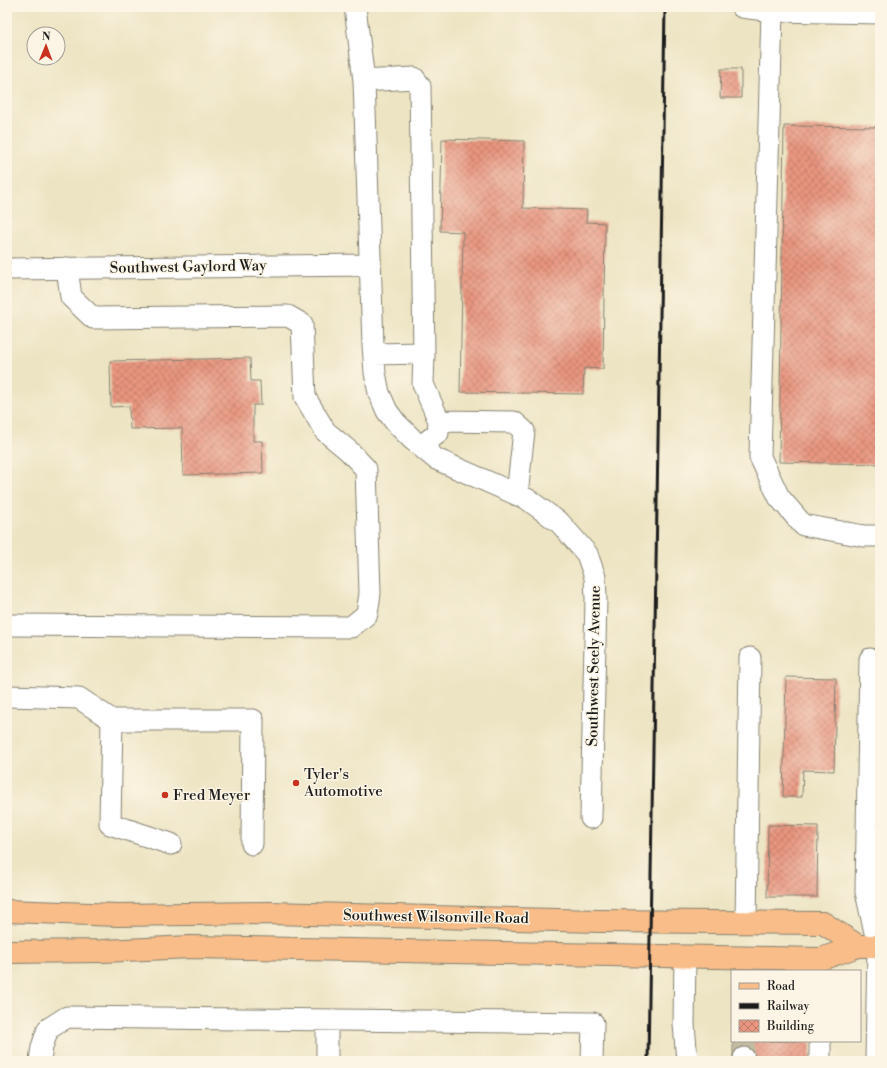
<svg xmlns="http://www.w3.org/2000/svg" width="887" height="1068" font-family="'Libre Bodoni',serif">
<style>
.building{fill:url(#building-cross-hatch)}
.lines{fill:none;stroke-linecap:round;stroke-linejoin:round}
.minor-tunnel{stroke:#c3bca2;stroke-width:21;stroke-dasharray:21 10;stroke-linecap:butt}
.minor-casing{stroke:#848070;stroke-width:23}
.major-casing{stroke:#848070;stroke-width:24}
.minor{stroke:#fff;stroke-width:21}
.major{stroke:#f8bd89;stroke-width:22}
.rail{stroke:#1c1c1c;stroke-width:3}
.poi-dot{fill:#c8321e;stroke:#fcf5e5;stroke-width:1.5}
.labels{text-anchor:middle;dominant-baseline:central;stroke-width:3;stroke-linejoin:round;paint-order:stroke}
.street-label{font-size:15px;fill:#1c1c1c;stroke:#fcf5e5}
.poi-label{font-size:15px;fill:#1c1c1c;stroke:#fcf5e5;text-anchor:start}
</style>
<defs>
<pattern id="building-cross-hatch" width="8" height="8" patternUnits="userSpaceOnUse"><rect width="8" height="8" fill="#e9957f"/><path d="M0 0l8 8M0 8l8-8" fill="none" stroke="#bc7967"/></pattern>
</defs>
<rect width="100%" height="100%" fill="#fcf5e5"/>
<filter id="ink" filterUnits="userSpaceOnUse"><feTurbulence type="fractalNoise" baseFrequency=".025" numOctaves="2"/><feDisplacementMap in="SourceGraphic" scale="8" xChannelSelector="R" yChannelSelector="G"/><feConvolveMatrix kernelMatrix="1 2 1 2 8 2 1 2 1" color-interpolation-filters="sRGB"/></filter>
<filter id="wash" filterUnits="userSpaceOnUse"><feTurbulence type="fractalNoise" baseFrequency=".012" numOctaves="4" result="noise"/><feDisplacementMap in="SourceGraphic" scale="16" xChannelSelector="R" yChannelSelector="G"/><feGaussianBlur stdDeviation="0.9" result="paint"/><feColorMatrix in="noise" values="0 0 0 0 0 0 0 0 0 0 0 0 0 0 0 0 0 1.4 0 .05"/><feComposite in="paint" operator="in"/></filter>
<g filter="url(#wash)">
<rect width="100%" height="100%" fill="#ede4c3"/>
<g id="blocks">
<path class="building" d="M721,69H741V98H720Z
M784,126L880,127V464L779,462Z
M442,139L524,141L523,208L587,210L586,222L605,223L603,369L584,368L583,394L460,392L463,232L440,231Z
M250,358L251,381H260L261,405H253V441H262L263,473L183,475L182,428L130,429L129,406L111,407L110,361Z
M786,677L836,678L834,771L803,770L802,797H783Z
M768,825L818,826L817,897H767Z
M733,1041H811V1061H756V1058H733Z"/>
</g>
</g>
<g filter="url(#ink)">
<use href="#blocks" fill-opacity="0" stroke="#848070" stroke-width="1"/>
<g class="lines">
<path class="minor-tunnel" d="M744,1058V1041"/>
<g class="minor-casing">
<path id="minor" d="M355,7L364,81L373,345L375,373L379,393L387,411L396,423L413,440L436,459L527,499L560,523L587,554L595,577L596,599L591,818
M742,7L772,11L880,13
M772,11L760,457L779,497L803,525L864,536H880
M364,81L414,78L420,86L424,353L374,354
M7,269L370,265
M439,421L514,422L524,431L517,495
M421,446L438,433L439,421L423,384L424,353
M7,625L351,627L367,614L370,593L366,469L349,451L325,431L305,397L302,324L288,316L93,318L71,297L67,268
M870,659L866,892L878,946L876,1061
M7,696L79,698L112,720H253L252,844
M112,720L110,824L171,844
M746,922L750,658
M685,957L684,1024L687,1061
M40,1061L42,1047L48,1029L67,1017L593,1023L592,1061
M327,1061V1020
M744,1061V1058
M820,1061V1041"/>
</g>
<g class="major-casing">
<path id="major" d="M7,911L118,915L269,913L600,921L823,923L858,946
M7,952L102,951L191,947L821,959L858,946H880"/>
</g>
<use href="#minor" class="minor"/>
<use href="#major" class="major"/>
<path class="rail" d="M648,1061L665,7"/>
</g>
</g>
<g class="poi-dot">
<circle cx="296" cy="783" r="4"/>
<circle cx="165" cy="795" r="4"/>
</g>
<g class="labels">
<g class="street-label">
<text transform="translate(188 267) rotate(-1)">Southwest Gaylord Way</text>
<text transform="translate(594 666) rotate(-89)">Southwest Seely Avenue</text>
<text transform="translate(436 917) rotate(1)">Southwest Wilsonville Road</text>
</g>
<g class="poi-label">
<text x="304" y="774">Tyler's<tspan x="304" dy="17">Automotive</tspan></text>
<text x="173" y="795">Fred Meyer</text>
</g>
</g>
<rect width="887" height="1068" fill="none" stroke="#fcf5e5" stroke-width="24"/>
<rect x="731" y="970" width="130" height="72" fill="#fcf5e5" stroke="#a29e95"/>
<rect x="739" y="983" width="20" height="6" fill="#f8bd89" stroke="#a29e95"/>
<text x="767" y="990" font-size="12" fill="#1c1c1c">Road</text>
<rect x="739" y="1003" width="20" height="6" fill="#1c1c1c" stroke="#a29e95"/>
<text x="767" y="1010" font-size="12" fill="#1c1c1c">Railway</text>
<rect x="739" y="1020" width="20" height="12" fill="url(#building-cross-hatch)" stroke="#a29e95"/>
<text x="767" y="1030" font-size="12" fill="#1c1c1c">Building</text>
<g transform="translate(46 46) rotate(1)"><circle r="19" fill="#fcf5e5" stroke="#a29e95"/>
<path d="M0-3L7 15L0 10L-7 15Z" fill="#c8321e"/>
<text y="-6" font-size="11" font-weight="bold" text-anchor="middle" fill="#1c1c1c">N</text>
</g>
</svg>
